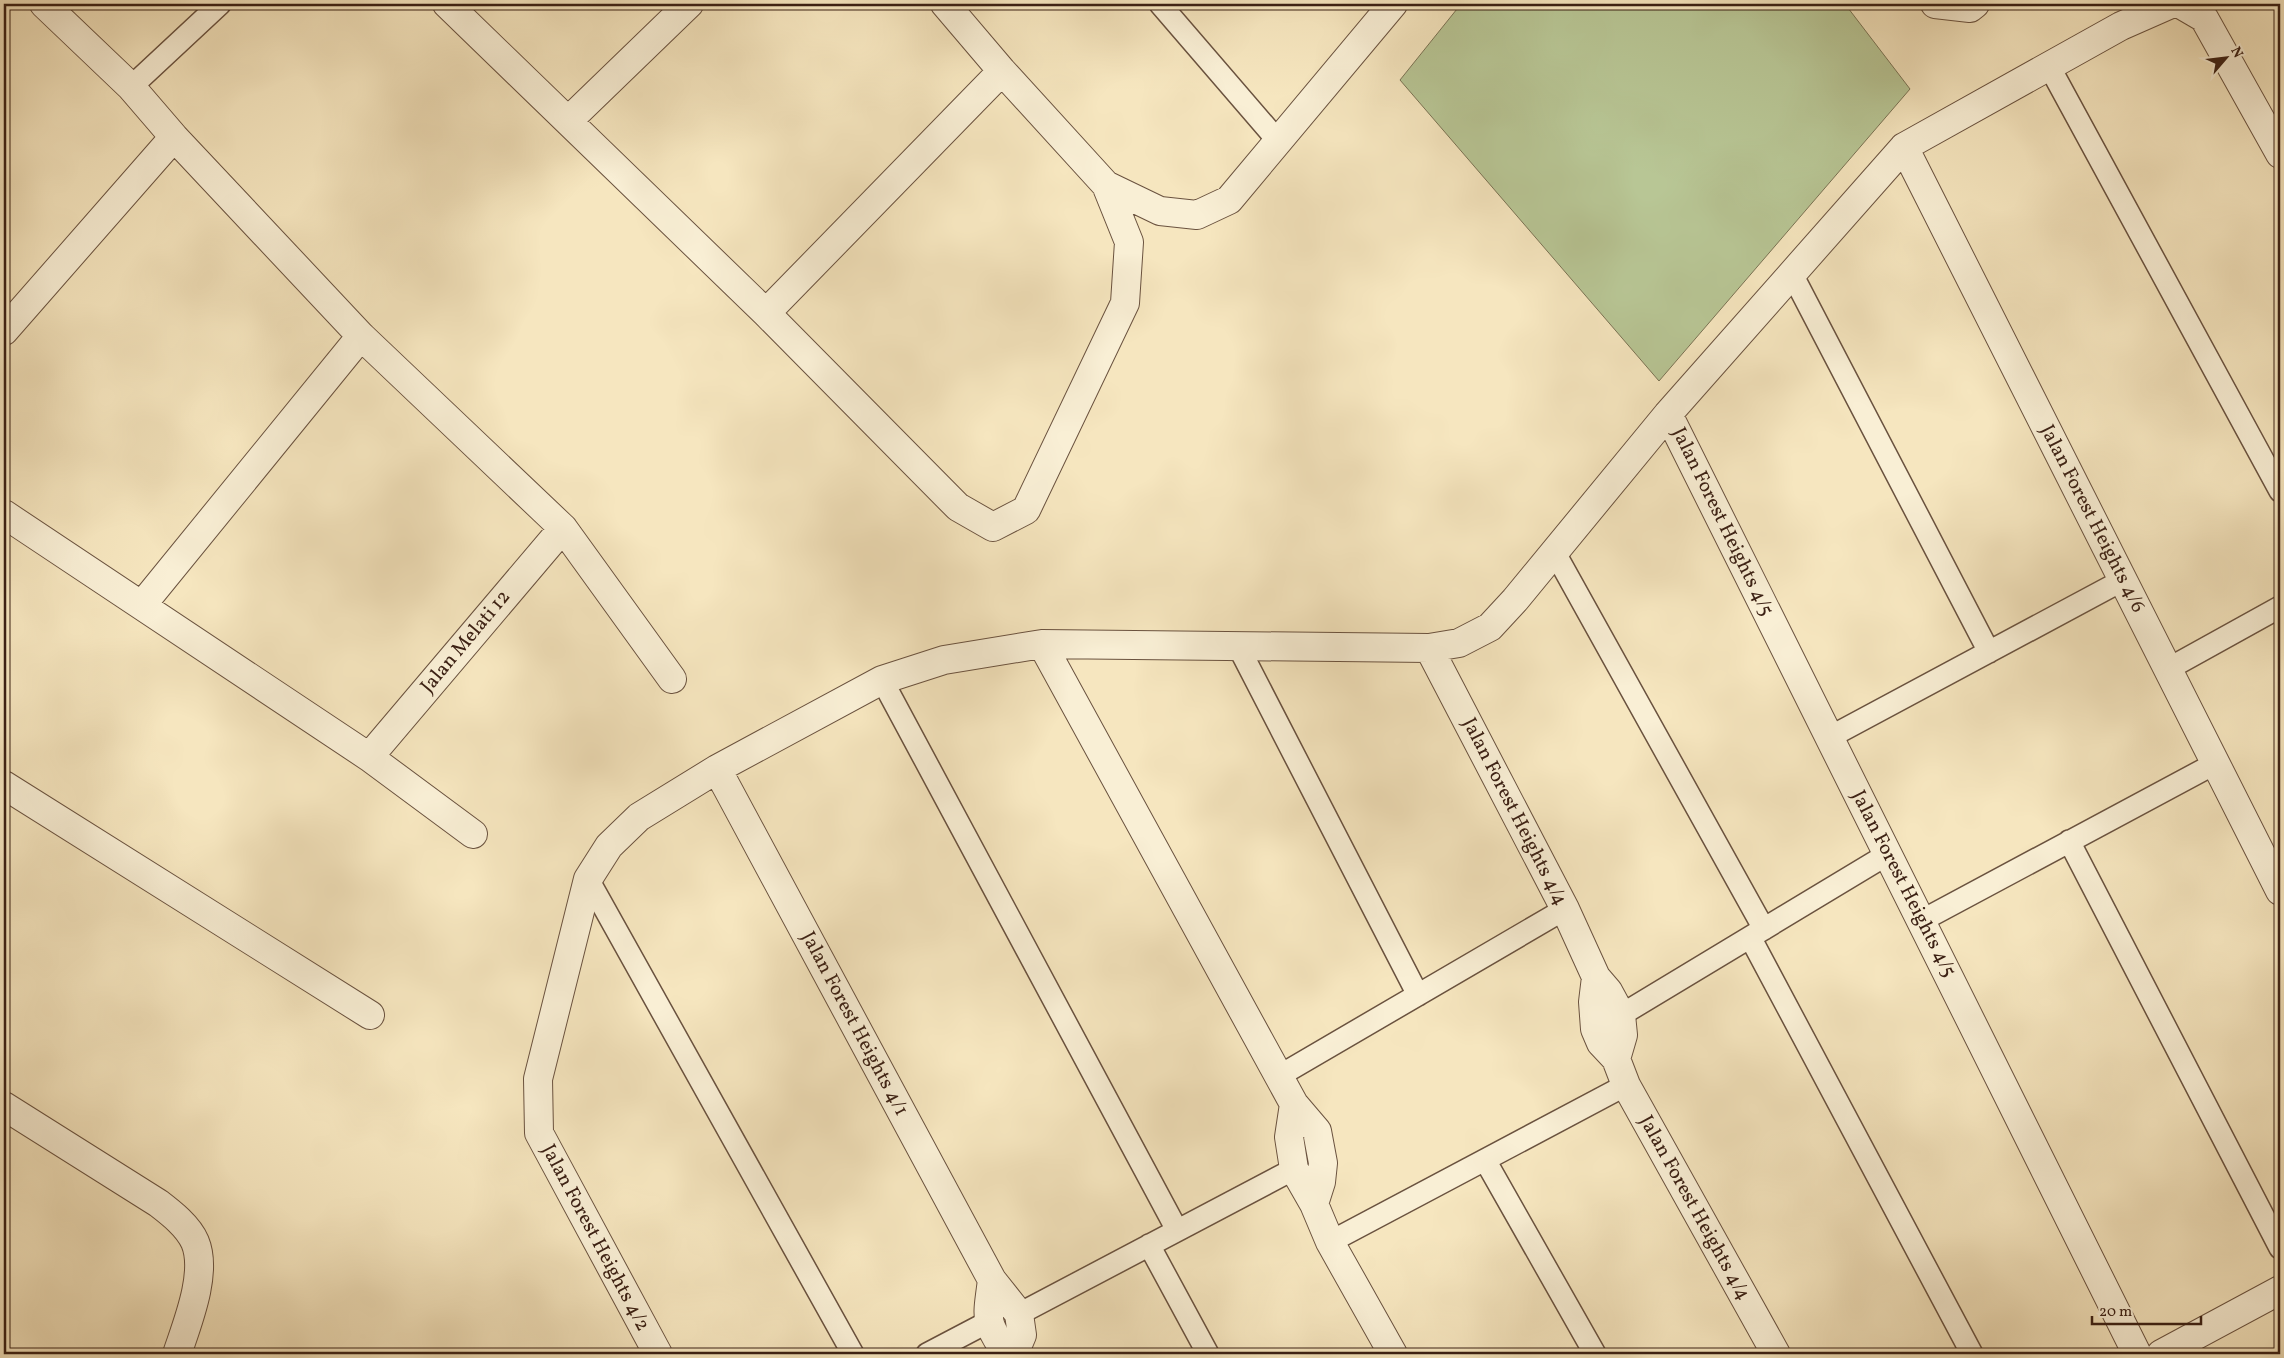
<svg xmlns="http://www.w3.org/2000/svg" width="2284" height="1358" font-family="Vollkorn,serif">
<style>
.green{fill:#b8c695;stroke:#7a7354}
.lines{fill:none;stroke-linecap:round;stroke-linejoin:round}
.lane-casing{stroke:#6a523f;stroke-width:24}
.street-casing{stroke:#6a523f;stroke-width:30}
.lane{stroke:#f9efd5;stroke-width:21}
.street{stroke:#f9efd5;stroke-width:28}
.labels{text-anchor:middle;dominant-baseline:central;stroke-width:4;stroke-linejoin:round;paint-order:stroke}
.street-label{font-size:20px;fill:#3b2014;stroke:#f9efd5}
</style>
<rect width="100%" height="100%" fill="#f6e6bf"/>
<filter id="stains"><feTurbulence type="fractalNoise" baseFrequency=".004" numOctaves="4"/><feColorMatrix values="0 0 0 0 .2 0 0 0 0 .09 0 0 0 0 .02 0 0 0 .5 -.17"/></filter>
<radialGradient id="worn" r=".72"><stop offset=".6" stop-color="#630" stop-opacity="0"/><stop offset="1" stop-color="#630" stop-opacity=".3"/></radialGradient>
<path class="green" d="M1461,4H1845L1910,89L1659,381L1400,80Z"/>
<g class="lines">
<g class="lane-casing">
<path id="lane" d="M1160,4L1278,141
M2049,66L2280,491
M131,87L220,4
M1792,274L1989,652
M1555,553L1764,929
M1238,646L1418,995
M2168,669L2280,607
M882,680L1177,1230
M1830,737L2123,580
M2069,841L2280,1248
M588,879L853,1354
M1921,921L2216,763
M1750,937L1972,1354
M1621,1015L1888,854
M1279,1076L1565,909
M1485,1160L1595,1354
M1330,1242L1626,1085
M1149,1245L1208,1354
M1019,1314L1294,1169
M927,1354L988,1322"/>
</g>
<g class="street-casing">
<path id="street" d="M44,4L131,87L174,137L361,336L563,528L672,679
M447,4L766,313L958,507L993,527L1026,510L1125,303L1129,242L1106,185L1002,71L945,4
M1935,4L1970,8L1975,4
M2180,4L2204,18L2280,154
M568,121L689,4
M1904,147L2280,891
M1106,185L1160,211L1197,215L1229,200L1393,4
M766,313L1002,71
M4,331L174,137
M1668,414L2137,1354
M4,514L369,757L473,834
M142,605L361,336
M1042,644L1294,1104L1317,1131L1323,1163L1321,1182L1314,1204
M1429,648L1565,909L1596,977L1608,991L1621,1015L1623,1035L1616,1059
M369,757L563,528
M717,769L992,1280L1019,1314L1022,1335L1014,1354
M4,785L370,1015
M1596,977L1593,1002L1595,1029L1601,1043L1616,1059L1626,1085L1776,1354
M1294,1104L1289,1137L1294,1169L1314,1204L1330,1242L1393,1354
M4,1106L158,1203C171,1213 188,1226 195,1242C208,1273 187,1324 177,1354
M992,1280C987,1319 984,1321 1007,1354
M658,1354L539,1133L538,1079L588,879L609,846L639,817L717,769L882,680L944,660L1042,644L1429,648L1459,643L1490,627L1515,600L1668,414L1904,147L2121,26L2171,4
M2161,1354L2280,1290"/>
</g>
<use href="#lane" class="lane"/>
<use href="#street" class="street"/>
</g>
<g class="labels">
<g class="street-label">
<text transform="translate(2092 519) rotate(63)">Jalan Forest Heights 4/6</text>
<text transform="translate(1722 522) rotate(64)">Jalan Forest Heights 4/5</text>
<text transform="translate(466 642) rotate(-50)">Jalan Melati 12</text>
<text transform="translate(1514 812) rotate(63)">Jalan Forest Heights 4/4</text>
<text transform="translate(1903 884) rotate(63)">Jalan Forest Heights 4/5</text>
<text transform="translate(854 1024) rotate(62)">Jalan Forest Heights 4/1</text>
<text transform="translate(1694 1208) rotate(61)">Jalan Forest Heights 4/4</text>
<text transform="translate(595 1238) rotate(62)">Jalan Forest Heights 4/2</text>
</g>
</g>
<rect width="2284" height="1358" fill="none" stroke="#f6e6bf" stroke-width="20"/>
<rect x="5" y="5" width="2274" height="1348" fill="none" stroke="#3b2014" stroke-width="2.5"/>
<rect x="10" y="10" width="2264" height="1338" fill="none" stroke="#3b2014"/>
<g transform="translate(2226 58) rotate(62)" stroke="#f9efd5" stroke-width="4" paint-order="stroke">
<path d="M0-4L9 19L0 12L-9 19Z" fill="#3b2014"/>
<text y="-8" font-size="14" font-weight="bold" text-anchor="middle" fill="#3b2014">N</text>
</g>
<path d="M2092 1316v8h109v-8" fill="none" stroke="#3b2014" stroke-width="2.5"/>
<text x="2099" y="1316" font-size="15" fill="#3b2014" stroke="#f9efd5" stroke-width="4" paint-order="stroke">20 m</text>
<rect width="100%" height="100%" filter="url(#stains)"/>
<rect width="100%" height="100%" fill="url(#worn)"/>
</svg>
